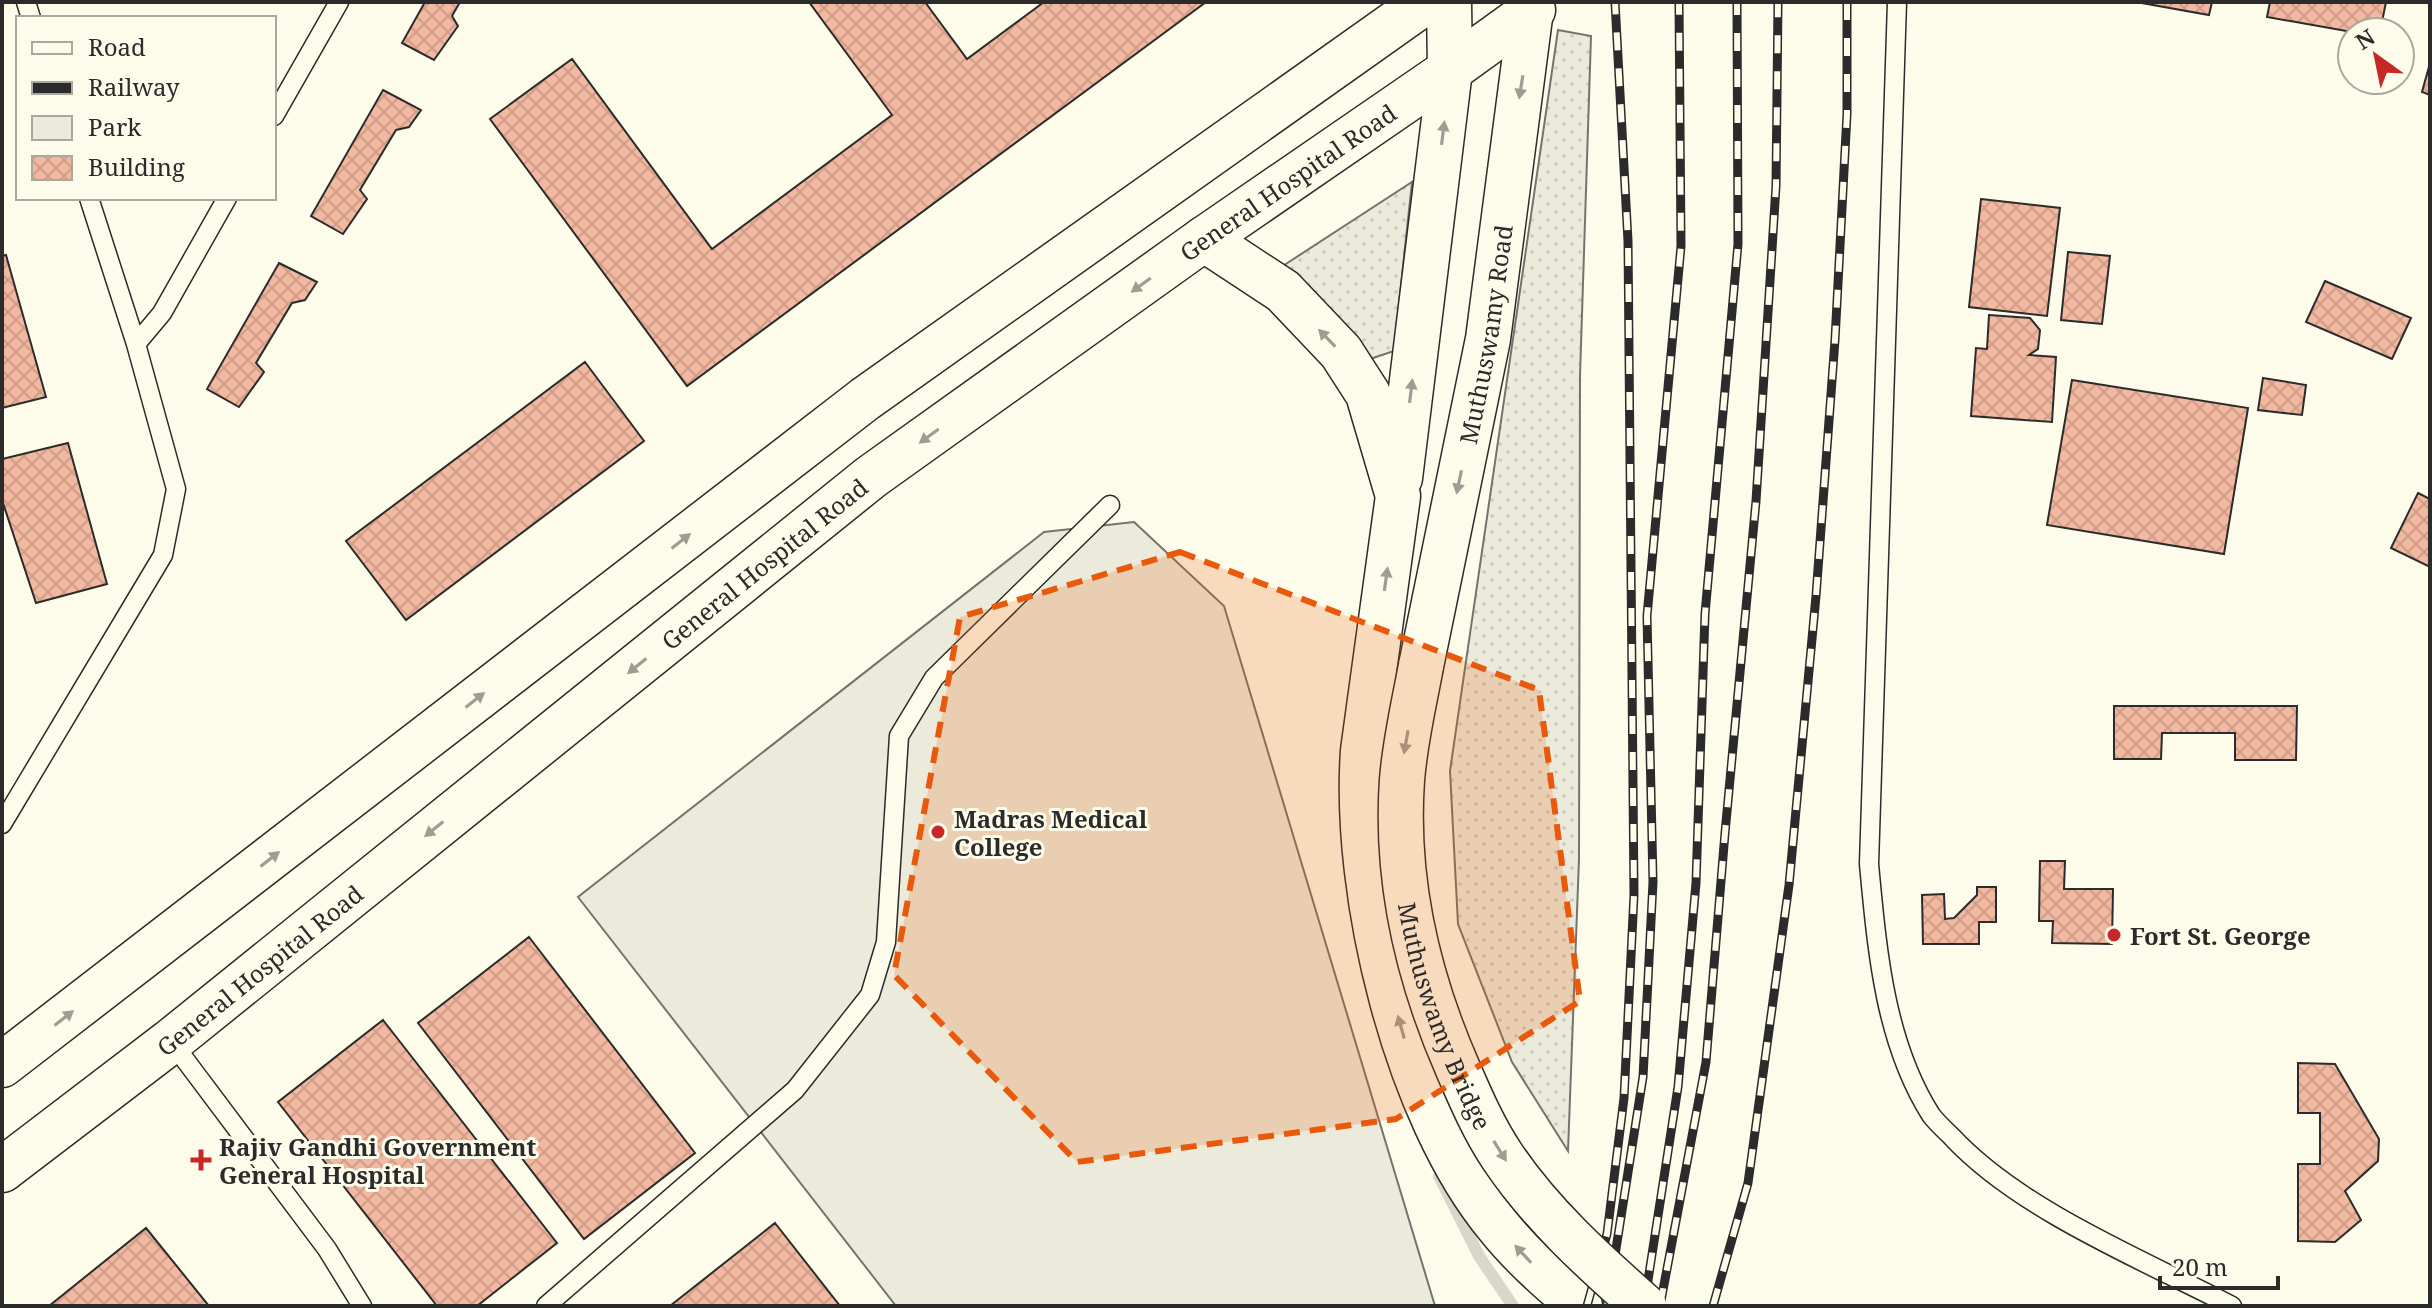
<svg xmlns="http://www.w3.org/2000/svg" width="2432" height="1308" font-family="'Noto Serif',serif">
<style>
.grass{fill:url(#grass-dots);stroke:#74746e;stroke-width:2}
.park{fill:#ecebdb;stroke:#74746e;stroke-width:2}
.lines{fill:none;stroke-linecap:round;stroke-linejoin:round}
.stream{stroke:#d8d7c9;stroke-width:12}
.building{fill:url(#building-cross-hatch);stroke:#2b2b2b;stroke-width:2}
.lane-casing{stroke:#2b2b2b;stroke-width:21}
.primary-casing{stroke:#2b2b2b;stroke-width:47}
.lane{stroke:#fdfbea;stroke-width:18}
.primary{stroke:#fdfbea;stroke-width:44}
.rail-casing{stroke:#2b2b2b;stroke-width:9}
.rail{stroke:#fdfbea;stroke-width:6;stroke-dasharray:18;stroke-linecap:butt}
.primary-bridge-casing{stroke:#2b2b2b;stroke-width:47;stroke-linecap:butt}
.primary-bridge{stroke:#fdfbea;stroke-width:44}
.oneway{fill:#9e9d94}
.marked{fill:#e8590c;fill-opacity:0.2;stroke:#e8590c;stroke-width:6;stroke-dasharray:16 10;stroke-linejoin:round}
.poi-dot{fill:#c62828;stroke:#fdfbea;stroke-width:3}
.labels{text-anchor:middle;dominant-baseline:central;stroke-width:6;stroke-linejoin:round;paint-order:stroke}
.street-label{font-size:24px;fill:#2b2b2b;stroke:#fdfbea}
.poi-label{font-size:24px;font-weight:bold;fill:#2b2b2b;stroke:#fdfbea;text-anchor:start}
</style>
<defs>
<pattern id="grass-dots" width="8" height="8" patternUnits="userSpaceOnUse" patternTransform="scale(2)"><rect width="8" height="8" fill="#ecebdb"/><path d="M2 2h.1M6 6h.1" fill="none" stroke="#cbcabc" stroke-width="1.8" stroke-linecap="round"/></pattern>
<pattern id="building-cross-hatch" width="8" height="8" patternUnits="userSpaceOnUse" patternTransform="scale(2)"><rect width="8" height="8" fill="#f2b8a0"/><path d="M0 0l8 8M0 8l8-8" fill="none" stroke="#d09e8a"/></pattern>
</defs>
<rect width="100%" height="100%" fill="#fdfbea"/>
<path class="grass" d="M1558,30L1591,36L1580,376L1579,859L1568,1151L1512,1062L1458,924L1450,771Z
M1412,182L1394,351L1370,359L1272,273Z"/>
<path class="park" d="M1134,522L1224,606L1435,1306H896L578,897L1044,532Z"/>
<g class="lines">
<path class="stream" d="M1439,1176L1479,1256L1513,1306"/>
</g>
<path class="building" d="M425,2H460L452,16L458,26L434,60L402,43Z
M809,2H925L967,59L1044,2H1206L687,386L490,119L572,59L712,249L892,115Z
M2136,2H2212L2209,15Z
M2270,2H2386L2380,32H2352L2267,17Z
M2430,63V95L2422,92Z
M383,90L421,110L409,127L396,130L360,190L367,199L343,234L311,216Z
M1981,199L2060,208L2047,316L1969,307Z
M2068,252L2110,256L2102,324L2061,320Z
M6,255L46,397L2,408V256Z
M279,263L317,282L305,300L292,303L256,363L264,372L239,407L207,389Z
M2325,281L2411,318L2392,359L2306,322Z
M1989,315L2030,318L2040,330L2038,349L2029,355L2056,357L2052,422L1971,416L1976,348L1987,349Z
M585,362L644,441L406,620L346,541Z
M2263,378L2306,385L2302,415L2258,410Z
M2072,380L2248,408L2224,554L2047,525Z
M68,443L107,584L36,603L2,500V459Z
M2418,493L2430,499V567L2391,548Z
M2114,706H2297L2296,760H2235V733H2162L2161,759H2114Z
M2040,861H2065L2064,889H2113L2112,944L2052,943L2053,921H2039Z
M1977,887H1996V922H1979V944H1923L1922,895L1944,894L1945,919L1954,918L1977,895Z
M529,937L695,1153L584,1239L418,1023Z
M383,1020L557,1243L477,1306H437L278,1102Z
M2298,1063L2335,1064L2379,1139L2378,1161L2345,1191L2361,1220L2335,1242L2298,1241V1164H2320V1113H2298Z
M775,1223L840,1306H670Z
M146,1228L209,1306H49Z"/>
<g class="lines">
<g class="lane-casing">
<path id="lane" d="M26,2L31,18
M1897,2L1869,864C1877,948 1884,1041 1931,1115C1937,1123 1945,1130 1952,1137C2020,1210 2143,1260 2232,1306
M274,116L339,2
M136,344L162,313L227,198
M2,824L163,555L176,489L136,344L89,198
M171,1041L327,1249L362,1306
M546,1306L795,1090L870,995L886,942L899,736L934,678L1110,505"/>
</g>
<g class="primary-casing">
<g id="primary">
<path d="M1204,239L1283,291L1341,352L1368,394L1398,496L1363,751C1353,894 1405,1114 1498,1226C1522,1256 1551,1281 1580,1306"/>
<path d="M1400,478L1450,70L1449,2"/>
<path id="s1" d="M1421,666L1488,339L1532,2"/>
<path d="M2,1065L865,399L1425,2"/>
<path id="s2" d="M2,1170L171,1041L871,477L1204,239L1450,70L1533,10"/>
</g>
</g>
<use href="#lane" class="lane"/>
<use href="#primary" class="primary"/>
<g class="rail-casing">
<path id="rail" d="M1587,1306L1607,1234L1624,1098L1634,895L1628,241L1615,2
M1607,1306L1643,1077L1653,882L1647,616L1681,246L1679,2
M1644,1306L1678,1087L1696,883L1705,614L1738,244L1737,2
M1660,1306L1706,1062L1725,833L1756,501L1776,186L1778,2
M1713,1306L1748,1183L1789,885L1816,596L1835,340L1847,114V2"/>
</g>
<use href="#rail" class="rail"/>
<g class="primary-bridge-casing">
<g id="primary-bridge">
<path id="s3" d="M1421,666C1414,704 1405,741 1402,780C1395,880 1418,978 1458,1069C1471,1099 1484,1129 1502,1156C1540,1213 1593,1261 1644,1306"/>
</g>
</g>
<use href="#primary-bridge" class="primary-bridge"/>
</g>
<defs><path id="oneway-solid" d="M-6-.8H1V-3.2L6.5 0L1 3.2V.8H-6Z" transform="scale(2)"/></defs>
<g class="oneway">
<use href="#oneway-solid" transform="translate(1521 87) rotate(99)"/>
<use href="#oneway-solid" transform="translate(1443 133) rotate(-83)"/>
<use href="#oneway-solid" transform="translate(1141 285) rotate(144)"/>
<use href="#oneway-solid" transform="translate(1327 338) rotate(-134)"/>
<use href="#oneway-solid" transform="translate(1411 391) rotate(-83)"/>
<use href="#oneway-solid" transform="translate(929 436) rotate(144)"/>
<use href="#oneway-solid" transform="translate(1459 482) rotate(102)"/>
<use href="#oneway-solid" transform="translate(681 541) rotate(-38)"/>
<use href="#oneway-solid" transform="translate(1386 579) rotate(-82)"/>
<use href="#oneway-solid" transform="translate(637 666) rotate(141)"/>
<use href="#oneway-solid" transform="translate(475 700) rotate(-38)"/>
<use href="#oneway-solid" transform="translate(1406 742) rotate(100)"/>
<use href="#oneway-solid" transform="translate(434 829) rotate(141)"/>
<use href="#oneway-solid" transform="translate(270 859) rotate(-38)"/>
<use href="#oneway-solid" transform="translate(64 1018) rotate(-38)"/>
<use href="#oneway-solid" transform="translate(1401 1027) rotate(-106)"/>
<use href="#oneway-solid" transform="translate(1500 1151) rotate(58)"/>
<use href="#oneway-solid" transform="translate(1523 1254) rotate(-133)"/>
</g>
<path class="marked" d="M1180,552L1539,690L1580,1001L1396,1119L1077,1162L894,975L960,617Z"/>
<g class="poi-dot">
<circle cx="938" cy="832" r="8"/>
<circle cx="2114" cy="935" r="8"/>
<path d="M197 1148h8v8h8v8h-8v8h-8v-8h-8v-8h8z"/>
</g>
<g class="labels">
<g class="street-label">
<text stroke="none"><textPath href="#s2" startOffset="1622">General Hospital Road</textPath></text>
<text stroke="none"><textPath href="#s1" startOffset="338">Muthuswamy Road</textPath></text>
<text stroke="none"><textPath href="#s2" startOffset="974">General Hospital Road</textPath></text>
<text stroke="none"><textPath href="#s2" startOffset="326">General Hospital Road</textPath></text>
<text stroke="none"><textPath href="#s3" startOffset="358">Muthuswamy Bridge</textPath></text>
</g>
<g class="poi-label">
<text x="954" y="818">Madras Medical<tspan x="954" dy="28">College</tspan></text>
<text x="2130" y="935">Fort St. George</text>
<text x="219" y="1146">Rajiv Gandhi Government<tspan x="219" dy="28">General Hospital</tspan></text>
</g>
</g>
<rect width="2432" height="1308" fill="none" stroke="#2b2b2b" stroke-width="8"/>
<rect x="16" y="16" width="260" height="184" fill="#fdfbea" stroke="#a9a89e" stroke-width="2"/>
<rect x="32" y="42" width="40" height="12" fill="#fdfbea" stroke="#a9a89e" stroke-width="2"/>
<text x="88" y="56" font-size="24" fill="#2b2b2b">Road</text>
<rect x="32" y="82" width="40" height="12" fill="#2b2b2b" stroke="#a9a89e" stroke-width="2"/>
<text x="88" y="96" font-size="24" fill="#2b2b2b">Railway</text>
<rect x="32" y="116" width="40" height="24" fill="#ecebdb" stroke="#a9a89e" stroke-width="2"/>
<text x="88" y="136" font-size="24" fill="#2b2b2b">Park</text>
<rect x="32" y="156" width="40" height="24" fill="url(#building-cross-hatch)" stroke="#a9a89e" stroke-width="2"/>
<text x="88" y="176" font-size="24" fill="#2b2b2b">Building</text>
<g transform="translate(2376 56) rotate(327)"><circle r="38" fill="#fdfbea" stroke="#a9a89e" stroke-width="2"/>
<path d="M0-6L14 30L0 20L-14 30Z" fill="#c62828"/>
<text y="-12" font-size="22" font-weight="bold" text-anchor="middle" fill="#2b2b2b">N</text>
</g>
<path d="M2160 1276v12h118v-12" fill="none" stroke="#2b2b2b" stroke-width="4"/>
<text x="2172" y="1276" font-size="24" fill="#2b2b2b" stroke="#fdfbea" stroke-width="6" paint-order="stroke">20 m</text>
</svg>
